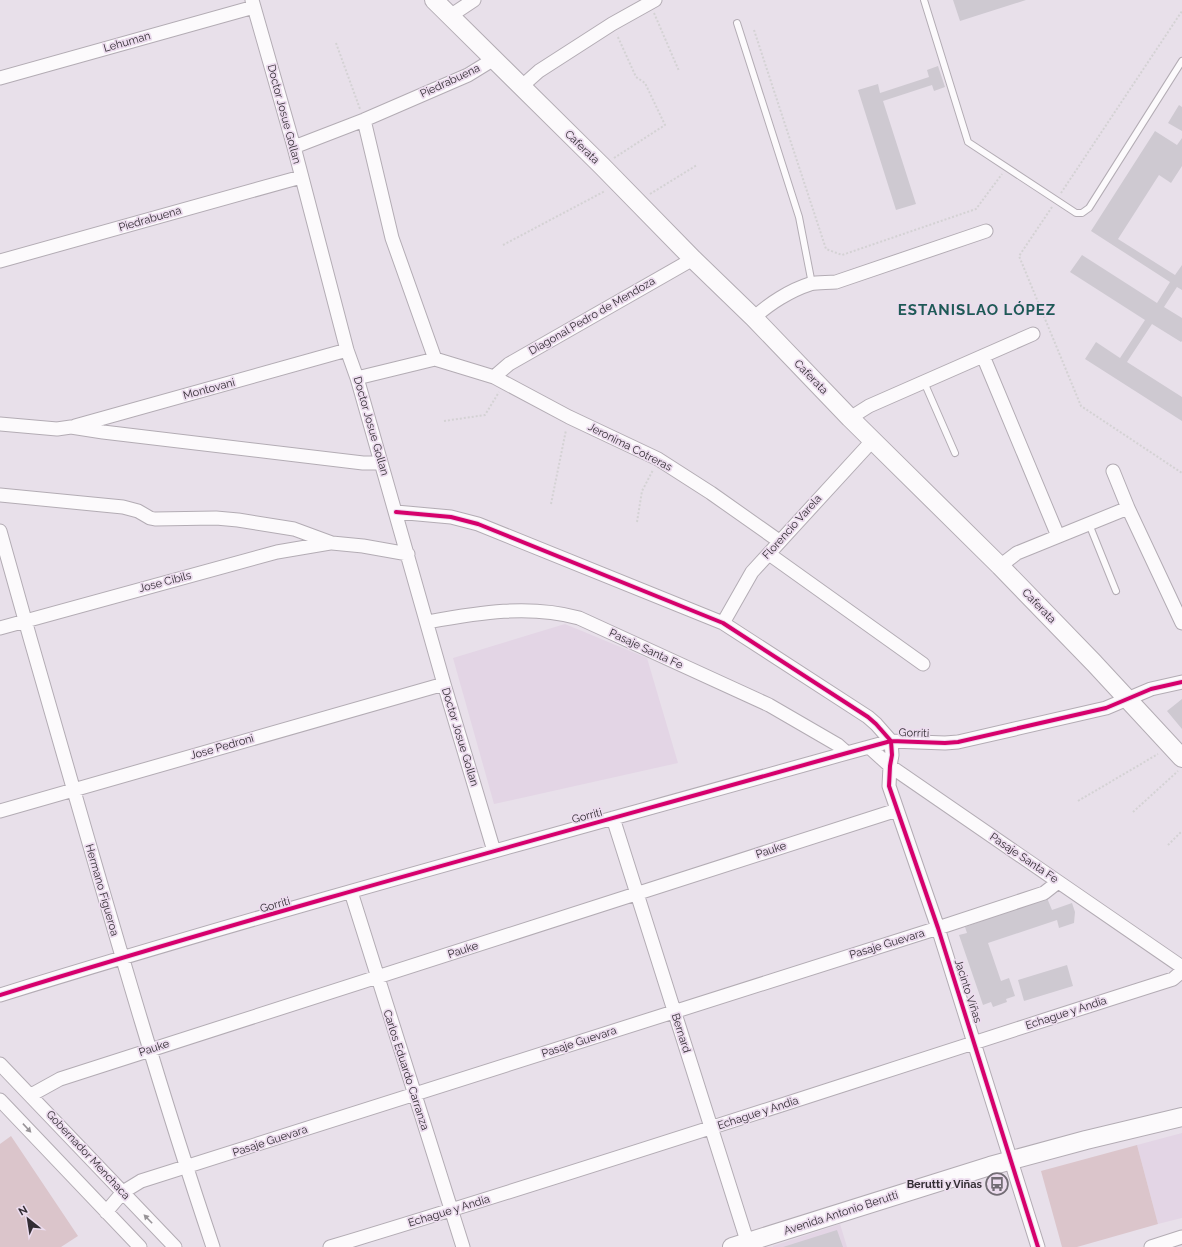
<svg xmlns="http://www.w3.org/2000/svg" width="1182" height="1247" font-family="Raleway,sans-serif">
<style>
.built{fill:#e3d5e5}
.green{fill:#dbc5cb}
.building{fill:#cec9d1}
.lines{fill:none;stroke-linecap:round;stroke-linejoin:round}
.lane-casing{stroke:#b3acb4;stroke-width:8}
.street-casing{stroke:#b3acb4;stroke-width:15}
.secondary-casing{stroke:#b3acb4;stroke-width:20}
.path{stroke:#d4d2d4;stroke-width:2;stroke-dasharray:2 2;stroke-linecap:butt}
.lane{stroke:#fcfafc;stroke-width:6}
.street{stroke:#fcfafc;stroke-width:13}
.secondary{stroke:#fcfafc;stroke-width:18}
.cycleway-casing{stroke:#ecdcee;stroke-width:6}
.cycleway{stroke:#d6006c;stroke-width:4}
.oneway{fill:#989498}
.labels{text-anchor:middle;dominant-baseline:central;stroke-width:3.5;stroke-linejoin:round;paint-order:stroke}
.street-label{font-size:11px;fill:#332d34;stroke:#ecdcee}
.poi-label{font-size:11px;font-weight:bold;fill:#332d34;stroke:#ecdcee;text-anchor:end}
.district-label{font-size:15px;font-weight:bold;letter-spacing:1px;fill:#1f5a57;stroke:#ecdcee}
</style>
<rect width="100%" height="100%" fill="#e8e0ea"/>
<path class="built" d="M565,624L647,658L678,763L494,804L453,658Z
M1182,1133V1218L1158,1224L1137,1145Z
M840,1224L847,1247H773V1246Z"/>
<path class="green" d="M11,1136L78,1236L61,1247H0V1144Z
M1137,1145L1158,1224L1077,1247H1062L1041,1171Z"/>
<path class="building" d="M953,0H1026L960,21Z
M938,66L945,87L934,91L932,85L883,101L916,204L896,210L858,90L878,84L880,93L929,77L927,70Z
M1179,105L1182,107V131L1168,123Z
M1155,131L1177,145L1182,138V166L1171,183L1159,175L1118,239L1175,275L1182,265V290L1177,287L1164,307L1182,318V341L1181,342L1152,324L1127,362L1182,397V421L1085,359L1096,342L1120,358L1145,320L1070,272L1082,255L1157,303L1170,282L1091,231Z
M1182,699V729L1167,711Z
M1047,898L1052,910L1072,903L1075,912L1074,923L1059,928L1057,920L988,943L1001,981L1009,978L1015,996L1006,999L1007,1002L993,1007L991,1002L983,1005L959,935L967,933L965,927Z
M1067,965L1073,986L1024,1001L1018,980Z
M837,1230L843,1247H783Z"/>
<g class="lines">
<g class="lane-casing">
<path id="lane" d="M924,0L968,142L1076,213H1082L1089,208L1182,61
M737,23L799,217L812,284
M924,382L955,453
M1089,524L1116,591"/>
</g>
<g class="street-casing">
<path id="street" d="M252,0L294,147L347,350L357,378L444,684L494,851
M450,16L474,0
M0,78L254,7
M521,87L539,71L612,24L655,0
M364,120L392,238L435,359
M294,147L364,120L468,75L494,59
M0,261L301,177
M754,318C768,304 791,290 810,284C818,282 827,283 836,282L986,231
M983,356L1058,536
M494,377L509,364L693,259
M357,378L435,359L494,377L569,417L658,459L711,493L779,541
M850,418L869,406L1033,334
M0,424L57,429L71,427L103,432L363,463H381
M75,426L347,350
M1113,471L1128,508L1182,623
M0,495L123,507L138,511L150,518L155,519L216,518L238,520L294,529L332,543L363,546L408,554
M396,512L451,517L478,524L723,623L868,717L876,724L891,741L892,755L890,766L889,786L938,928L1038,1247
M0,531C24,618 49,704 74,791C118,944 162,1096 213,1247
M769,554L923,664
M1000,566L1017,553L1128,508
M427,622C478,613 528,604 579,618L769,705L838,745L847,753
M723,623L752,572L873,440
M0,628L277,552L330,543
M869,747L890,766L1182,967
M0,811L444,684
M613,818L749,1247
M351,892L463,1247
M0,995C281,908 565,832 847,753L891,741L945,743L958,742L1106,708L1151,689L1182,682
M0,1064L175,1247
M31,1095L60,1079L897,810
M0,1100L140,1247
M106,1212L123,1192L141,1181L938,928L1044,893L1058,882
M330,1247C613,1162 892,1068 1173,979L1182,971
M1151,1247L1182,1237"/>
</g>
<g class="secondary-casing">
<path id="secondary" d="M434,0L602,166L693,259L754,318L850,418L1000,566L1094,663L1182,758
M732,1247L990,1166L1086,1140L1182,1117"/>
</g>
<path class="path" d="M654,13L679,71
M754,30L826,249L842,255L976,209L1002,174
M336,43L360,109
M614,158L665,125L645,83L636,77L617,35
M1061,193L1182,11
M650,194L697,165
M1052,207L1019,256L1081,406L1182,473
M503,245L605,191
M444,421L485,415L499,392
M551,504L566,430
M637,522L642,491L653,470
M1078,801L1158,754
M1133,812L1178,771
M1168,845L1182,831"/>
<use href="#lane" class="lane"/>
<use href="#street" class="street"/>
<use href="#secondary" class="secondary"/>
<g class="cycleway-casing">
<path id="cycleway" d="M396,512L451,517L478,524L723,623L868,717L876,724L891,741L892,755L890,766L889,786L938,928L1038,1247
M0,995C281,908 565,832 847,753L891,741L945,743L958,742L1106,708L1151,689L1182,682"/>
</g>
<use href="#cycleway" class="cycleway"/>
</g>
<defs><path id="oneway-solid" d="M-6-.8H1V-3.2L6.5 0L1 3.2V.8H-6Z"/></defs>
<g class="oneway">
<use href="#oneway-solid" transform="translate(27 1128) rotate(47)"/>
<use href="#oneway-solid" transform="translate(148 1219) rotate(-134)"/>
</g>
<defs>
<g id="bus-ring" transform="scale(1.15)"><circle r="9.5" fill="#ecdcee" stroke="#726c74" stroke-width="1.5"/><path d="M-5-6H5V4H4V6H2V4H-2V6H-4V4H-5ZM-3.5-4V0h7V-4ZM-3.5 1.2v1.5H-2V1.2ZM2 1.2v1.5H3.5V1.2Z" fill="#726c74"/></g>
</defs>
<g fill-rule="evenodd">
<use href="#bus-ring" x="997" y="1184"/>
</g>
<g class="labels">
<g class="street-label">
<text transform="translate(127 42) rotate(-16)">Lehuman</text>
<text transform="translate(450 81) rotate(-25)">Piedrabuena</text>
<text transform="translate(284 114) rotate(75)">Doctor Josue Gollan</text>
<text transform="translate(582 147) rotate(44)">Caferata</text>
<text transform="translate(150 219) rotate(-16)">Piedrabuena</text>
<text transform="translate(592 316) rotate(-30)">Diagonal Pedro de Mendoza</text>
<text transform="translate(811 377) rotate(46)">Caferata</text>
<text transform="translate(209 389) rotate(-15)">Montovani</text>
<text transform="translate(371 426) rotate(74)">Doctor Josue Gollan</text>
<text transform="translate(630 447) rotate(27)">Jeronima Cotreras</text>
<text transform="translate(792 527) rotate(-48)">Florencio Varela</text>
<text transform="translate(165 582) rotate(-15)">Jose Cibils</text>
<text transform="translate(1039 606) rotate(46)">Caferata</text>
<text transform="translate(646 649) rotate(25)">Pasaje Santa Fe</text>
<text transform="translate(914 733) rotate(2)">Gorriti</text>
<text transform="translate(460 737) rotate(73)">Doctor Josue Gollan</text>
<text transform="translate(222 747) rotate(-16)">Jose Pedroni</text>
<text transform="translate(587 816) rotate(-15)">Gorriti</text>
<text transform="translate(771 850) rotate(-18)">Pauke</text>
<text transform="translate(1024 858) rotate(34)">Pasaje Santa Fe</text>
<text transform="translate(102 890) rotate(74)">Hermano Figueroa</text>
<text transform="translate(275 905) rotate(-16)">Gorriti</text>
<text transform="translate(887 944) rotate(-17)">Pasaje Guevara</text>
<text transform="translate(463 950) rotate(-18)">Pauke</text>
<text transform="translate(968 991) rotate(72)">Jacinto Viñas</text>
<text transform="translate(1066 1013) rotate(-18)">Echague y Andia</text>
<text transform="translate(681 1033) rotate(72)">Bernard</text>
<text transform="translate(579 1042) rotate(-18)">Pasaje Guevara</text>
<text transform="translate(154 1048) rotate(-18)">Pauke</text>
<text transform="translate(406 1070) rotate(72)">Carlos Eduardo Carranza</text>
<text transform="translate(758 1113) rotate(-18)">Echague y Andia</text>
<text transform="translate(270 1141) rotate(-18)">Pasaje Guevara</text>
<text transform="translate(88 1155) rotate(47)">Gobernador Menchaca</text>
<text transform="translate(449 1211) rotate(-17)">Echague y Andia</text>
<text transform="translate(841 1213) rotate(-18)">Avenida Antonio Berutti</text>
</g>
<g class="poi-label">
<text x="982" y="1184">Berutti y Viñas</text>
</g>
<g class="district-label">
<text x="977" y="310">ESTANISLAO LÓPEZ</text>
</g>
</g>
<g transform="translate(28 1219) rotate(330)" stroke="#ecdcee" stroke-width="3" paint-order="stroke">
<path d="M0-3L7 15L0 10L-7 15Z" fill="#332d34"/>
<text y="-6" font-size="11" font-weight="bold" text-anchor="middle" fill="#332d34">N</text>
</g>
</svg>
